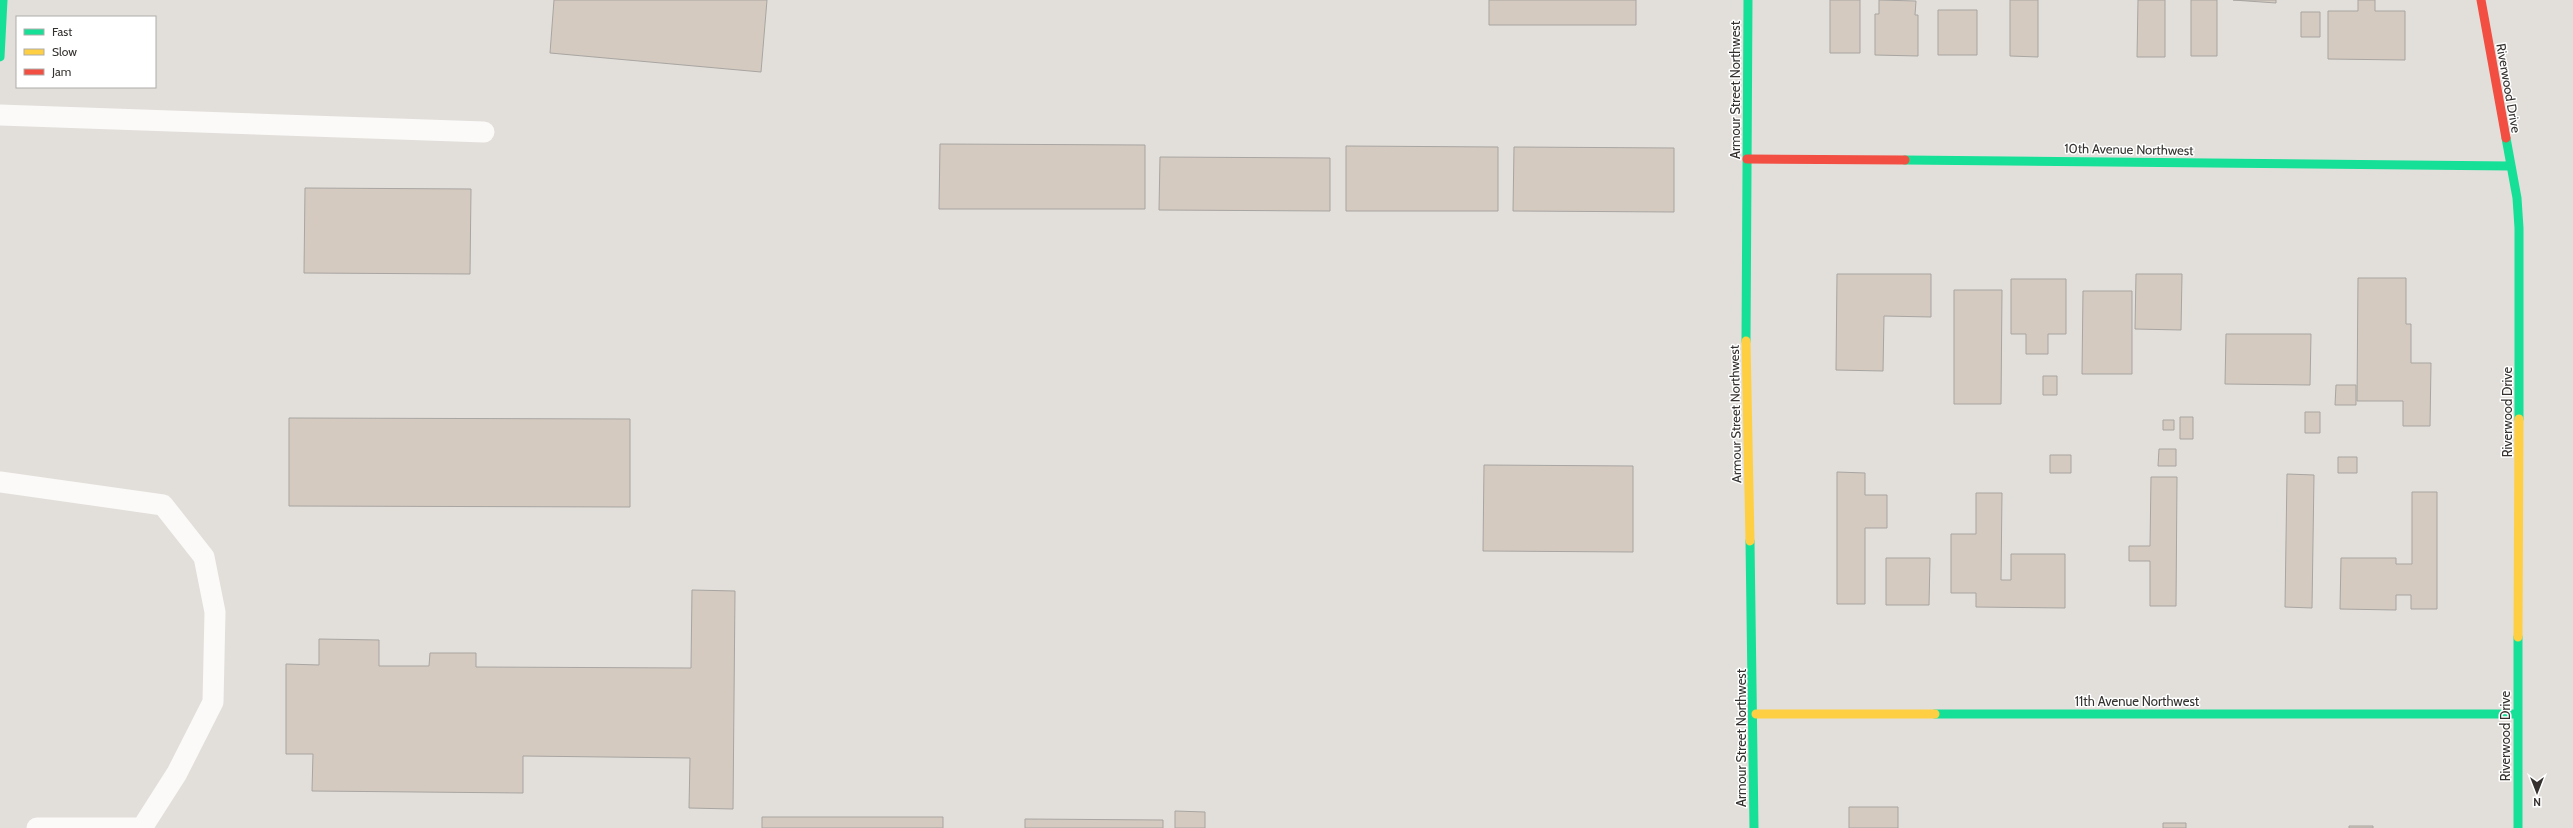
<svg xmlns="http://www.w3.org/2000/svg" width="2573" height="828" font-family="Cabin,sans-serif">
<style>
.building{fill:#d4cac0;stroke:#a8a5a2}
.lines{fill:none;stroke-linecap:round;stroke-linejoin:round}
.lane{stroke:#fbfaf9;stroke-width:21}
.fast{stroke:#16e098;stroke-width:9}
.slow{stroke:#ffcf43;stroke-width:9}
.jam{stroke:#f24e42;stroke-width:9}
.labels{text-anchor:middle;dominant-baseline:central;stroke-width:3;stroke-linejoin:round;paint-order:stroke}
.street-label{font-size:13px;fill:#34312e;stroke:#fff}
</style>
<rect width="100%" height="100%" fill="#e2dfda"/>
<path class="building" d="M554,0H767L761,72L550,53Z
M1489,0H1636V25H1489Z
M1830,0H1860V53H1830Z
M1879,0L1916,1L1915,15H1918V56L1875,55V14H1879Z
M2010,0H2038V57L2010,56Z
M2138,0H2165V57H2137Z
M2191,0H2217V56H2191Z
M2233,0H2276V3Z
M2358,0H2375V11H2405V60L2328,59V11H2358Z
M1938,10H1977V55H1938Z
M2301,12H2320V37H2301Z
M940,144L1145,145V209H939Z
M1346,146L1498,147V211H1346Z
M1514,147L1674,148V212L1513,211Z
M1160,157L1330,158V211L1159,210Z
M305,188L471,189L470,274L304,273Z
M1837,274H1931V317L1884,316L1883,371L1836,370Z
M2136,274H2182L2181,330L2135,329Z
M2358,278H2406V324H2411V363H2431L2430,426H2403V401H2357Z
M2011,279H2066V334H2048V354H2026V334H2011Z
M1954,290H2002L2001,404H1954Z
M2083,291H2132V374H2082Z
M2226,334H2311L2310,385L2225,384Z
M2043,376H2057V395H2043Z
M2336,385H2356V405H2335Z
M2305,412H2320V433H2305Z
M2180,417H2193V439H2180Z
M289,418L630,419V507L289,506Z
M2163,420H2174V430H2163Z
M2159,449H2176V466H2158Z
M2050,455H2071V473H2050Z
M2338,457H2357V473H2338Z
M1484,465L1633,466V552L1483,551Z
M1837,472L1865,473V495H1887V528H1865V604H1837Z
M2287,474L2314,475L2312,608L2285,607Z
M2151,477H2177L2176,606H2150V561H2129V546H2150Z
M2412,492H2437V609H2411V595H2396V610L2340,609L2341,558H2396V564H2412Z
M1976,493H2002L2001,580H2011V554H2065V608L1976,607V593H1951V534H1976Z
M1886,558H1930L1929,605H1886Z
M692,590L735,591L733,809L689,808L690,758L523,756V793L312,791L313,754H286V664L319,665V639L379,640V666H429L430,653H476V667L691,668Z
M1849,807H1898V828H1849Z
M1175,811L1205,812V828H1175Z
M762,817H943V828H762Z
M1025,819L1163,820V828H1025Z
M2163,823H2186V828H2163Z
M2349,826H2373V828H2349Z"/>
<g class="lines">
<path class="lane" d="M0,115L484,132
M0,482L163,505L204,557L215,612L213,702L177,773L142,828H37"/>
<path class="fast" d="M0,57L3,0
M2506,138L2517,198L2519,228V419
M1905,160L2510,166
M1746,341L1748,0
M1750,541L1754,828
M1935,714H2518
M2518,828V637"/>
<path class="slow" d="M1746,341L1750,541
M2518,637L2519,419
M1756,714H1935"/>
<path class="jam" d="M2481,0L2506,138
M1747,159L1905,160"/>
</g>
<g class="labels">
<g class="street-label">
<text transform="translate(2509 88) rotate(80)">Riverwood Drive</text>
<text transform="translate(1735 90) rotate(-90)">Armour Street Northwest</text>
<text transform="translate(2129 149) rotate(1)">10th Avenue Northwest</text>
<text transform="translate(2507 412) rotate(-90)">Riverwood Drive</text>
<text transform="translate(1735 414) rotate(-91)">Armour Street Northwest</text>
<text x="2137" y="701">11th Avenue Northwest</text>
<text transform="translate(2505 736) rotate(-90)">Riverwood Drive</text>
<text transform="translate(1741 738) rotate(-90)">Armour Street Northwest</text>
</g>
</g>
<rect x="16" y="16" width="140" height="72" fill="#ffffff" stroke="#aeadab"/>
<rect x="24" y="29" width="20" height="6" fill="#16e098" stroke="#aeadab"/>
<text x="52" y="36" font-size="12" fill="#34312e">Fast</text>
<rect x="24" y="49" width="20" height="6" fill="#ffcf43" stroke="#aeadab"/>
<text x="52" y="56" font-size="12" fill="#34312e">Slow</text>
<rect x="24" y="69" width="20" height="6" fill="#f24e42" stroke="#aeadab"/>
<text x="52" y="76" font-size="12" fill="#34312e">Jam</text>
<g transform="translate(2537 792) rotate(180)" stroke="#ffffff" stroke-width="3" paint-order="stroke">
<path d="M0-3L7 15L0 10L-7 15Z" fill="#34312e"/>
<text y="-6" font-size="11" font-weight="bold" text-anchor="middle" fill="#34312e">N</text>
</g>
</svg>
